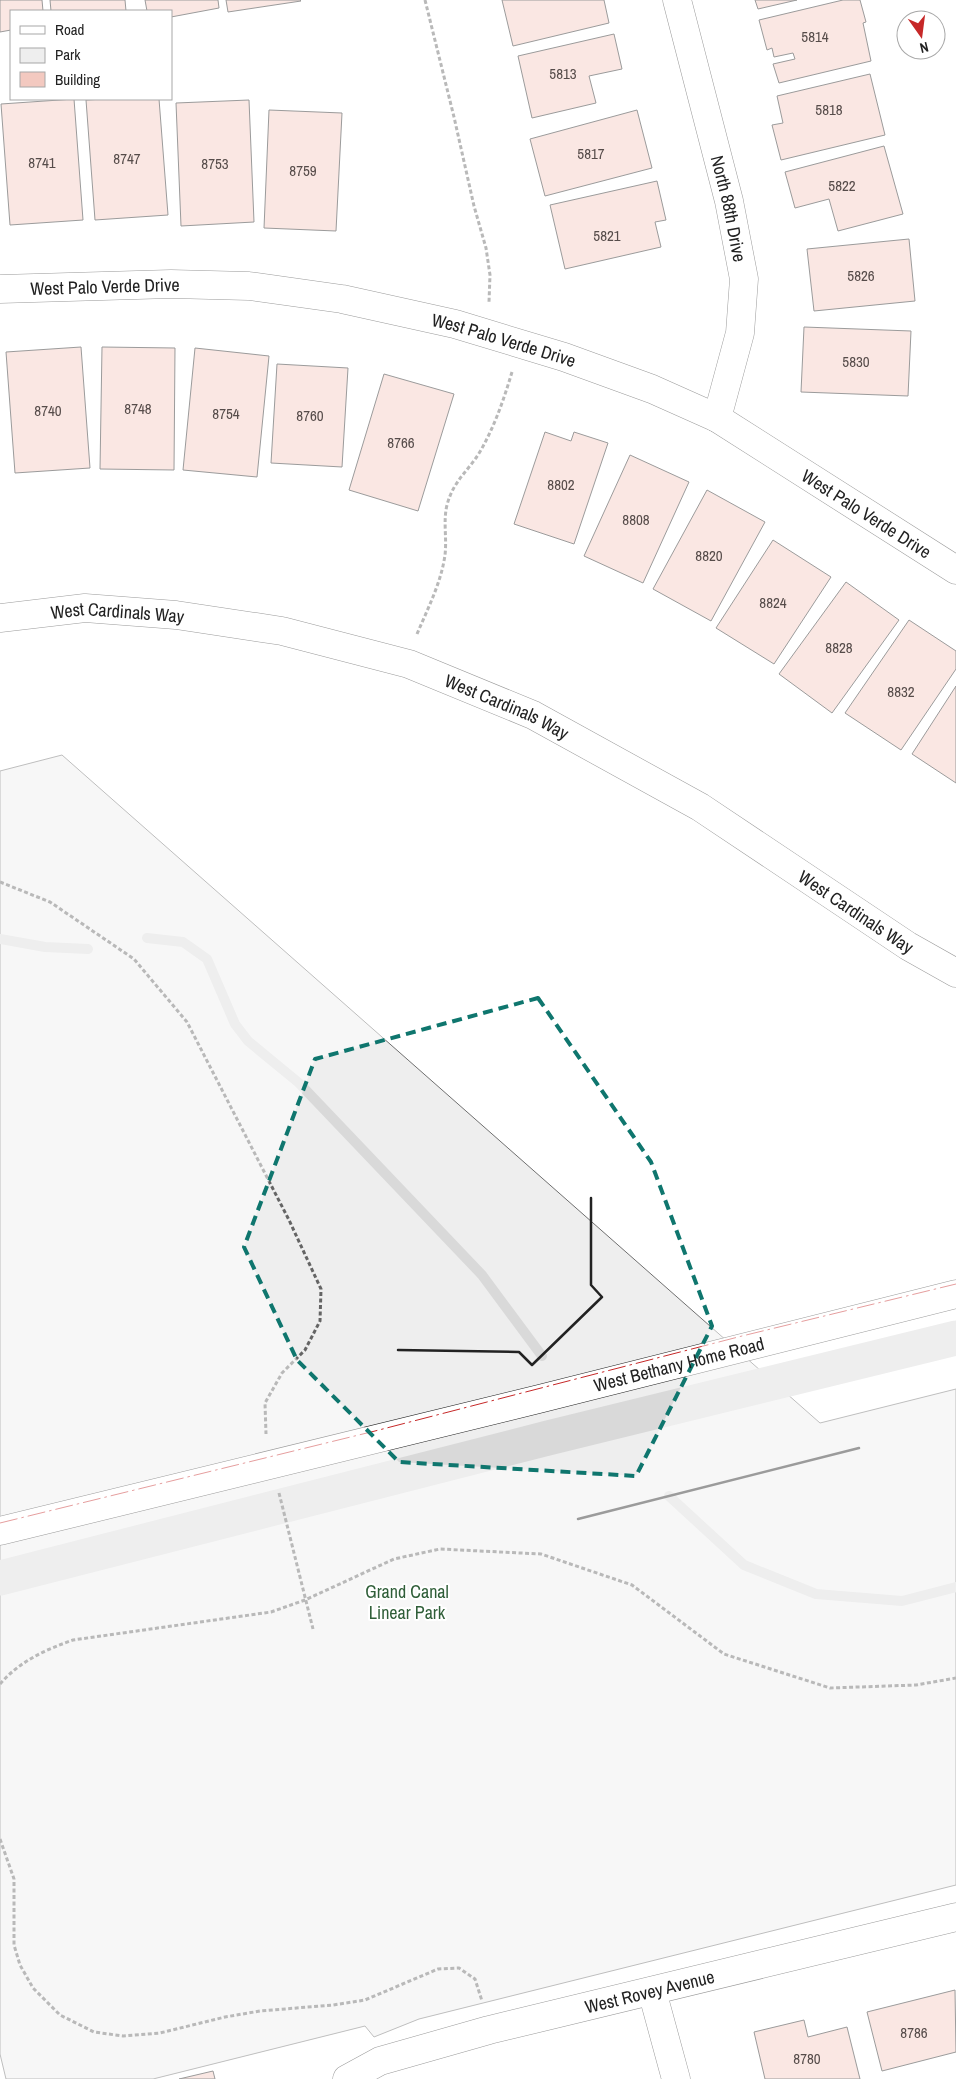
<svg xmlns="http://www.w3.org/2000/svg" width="956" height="2079" font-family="'Archivo Narrow',sans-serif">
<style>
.green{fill:#eee;stroke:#6f6f6f}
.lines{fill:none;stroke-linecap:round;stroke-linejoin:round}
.stream{stroke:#d9d9d9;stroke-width:10}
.canal{stroke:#d9d9d9;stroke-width:35}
.building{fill:#f3c9c0;stroke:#222}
.minor-casing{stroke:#222;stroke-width:29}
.major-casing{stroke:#222;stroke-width:29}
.path{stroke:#646464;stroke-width:3;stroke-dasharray:4 2.5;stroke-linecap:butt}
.minor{stroke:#fff;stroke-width:28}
.major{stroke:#fff;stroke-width:28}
.wall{stroke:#222;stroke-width:2.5}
.power{stroke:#c62828;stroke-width:1;stroke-dasharray:18 4 2.5 4;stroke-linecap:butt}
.marked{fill:none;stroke:#0f766e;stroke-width:4;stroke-dasharray:10 6;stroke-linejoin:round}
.labels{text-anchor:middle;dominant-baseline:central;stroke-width:4;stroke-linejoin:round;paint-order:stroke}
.number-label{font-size:15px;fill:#564c4a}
.street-label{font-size:18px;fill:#222;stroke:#fff}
.park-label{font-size:18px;fill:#2f5e38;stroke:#fff}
</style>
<rect width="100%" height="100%" fill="#fff"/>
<path class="green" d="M62,755L820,1423L956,1389V1885L419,2019L374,2037L365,2026L153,2079H6L0,2054V771Z"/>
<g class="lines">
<path class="stream" d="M147,938L183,942L207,959L235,1024L248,1041L299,1083L482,1275L542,1356
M0,939L45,947L88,949
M669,1496L744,1565L816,1594L902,1601L956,1587"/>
<path class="canal" d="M0,1578L548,1438L956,1338"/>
</g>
<path class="building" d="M0,0H42L43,11H11V30L0,32Z
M50,0H125L126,11H51Z
M145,0H218L219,8L171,17V11H147Z
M226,0H300L301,1L228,12Z
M502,0H604L609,23L513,46Z
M755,0H797L758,9Z
M843,0H860L866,22L863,23L871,61L779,83L773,64L795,59L793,53L774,57L772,48L767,50L759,20Z
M614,34L622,69L589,76L596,103L532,118L518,56Z
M870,74L885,135L781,160L772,125L783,123L777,96Z
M74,99L83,220L10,225L1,104Z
M104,99H159L168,215L95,220L86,100Z
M249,100L254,222L181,226L176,103Z
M269,110L342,113L336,231L264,228Z
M637,110L652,168L545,196L530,139Z
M884,146L903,214L838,231L829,199L795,208L785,172Z
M657,181L666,220L655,222L661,247L565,269L550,205Z
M909,239L915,301L814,311L807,249Z
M804,327L911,331L908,396L801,392Z
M81,347L90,468L15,473L6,352Z
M102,347L175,348L174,470L100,469Z
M195,348L269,356L257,477L183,470Z
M277,364L348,368L342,467L271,463Z
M384,374L454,394L418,511L349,490Z
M545,432L571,441L574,432L608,443L574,544L514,524Z
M630,455L689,482L643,583L584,556Z
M707,490L765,522L711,621L653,589Z
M773,540L831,577L774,664L716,628Z
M846,582L899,620L832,713L779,674Z
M909,620L956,651V669L901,750L845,713Z
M956,686V783L912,754Z
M955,1990L956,2052L882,2071L867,2012Z
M804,2020L808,2037L847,2027L860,2079H765L754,2032Z
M213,2071L215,2079H179Z"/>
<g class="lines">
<g class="minor-casing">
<g id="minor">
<path id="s1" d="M677,0L729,201L744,279L740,333L717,418"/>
<path id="s2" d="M0,289L171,284L249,286L342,299L455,324L564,357L652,389L717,418L956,570"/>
<path id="s3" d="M0,1531L539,1399L956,1294"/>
<path d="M652,1991L676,2079"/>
<path id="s4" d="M347,2079L380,2061L489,2030L956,1917"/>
</g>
</g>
<g class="major-casing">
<g id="major">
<path id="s5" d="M0,618L85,608L176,615L282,631L409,664L533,715L700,807L908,946L956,973"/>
</g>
</g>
<path class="path" d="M425,0L454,117L474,206L486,248L490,275L489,302
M417,634C428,608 441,583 445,555C447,538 443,521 447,505C454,479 469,471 481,450C495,425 504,399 512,372
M0,882L50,902L134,959L187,1022L289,1220L321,1289L320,1321L305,1350L282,1373L265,1403L266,1434
M279,1493L313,1629
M0,1684C20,1661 45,1650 73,1640L271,1612L305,1600L394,1559L440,1549L541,1554L632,1585L724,1654L830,1688L916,1685L956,1678
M0,1839L14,1879V1945L20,1965L33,1988L60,2015L94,2032L123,2036L160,2033L225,2017L260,2011L333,2005L365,2000L438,1969L459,1968L475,1979L482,2001"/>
<use href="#minor" class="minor"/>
<use href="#major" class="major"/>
<path class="wall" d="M398,1350L519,1352L532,1365L602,1297L591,1285V1198
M578,1519L859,1448"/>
<path class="power" d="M0,1523L375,1431L742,1336L956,1284"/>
</g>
<path d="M0 0H956V2079H0ZM538,998L651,1162L712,1326L636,1476L399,1462L297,1360L244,1247L315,1059Z" fill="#fff" fill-opacity=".55" fill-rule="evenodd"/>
<path class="marked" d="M538,998L651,1162L712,1326L636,1476L399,1462L297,1360L244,1247L315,1059Z"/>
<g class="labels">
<g class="number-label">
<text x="815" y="36">5814</text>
<text x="563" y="73">5813</text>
<text x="829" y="109">5818</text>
<text x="591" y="153">5817</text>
<text x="127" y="158">8747</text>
<text x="42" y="162">8741</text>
<text x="215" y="163">8753</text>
<text x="303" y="170">8759</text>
<text x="842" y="185">5822</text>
<text x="607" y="235">5821</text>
<text x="861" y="275">5826</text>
<text x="856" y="361">5830</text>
<text x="138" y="408">8748</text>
<text x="48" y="410">8740</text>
<text x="226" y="413">8754</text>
<text x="310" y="415">8760</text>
<text x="401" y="442">8766</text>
<text x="561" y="484">8802</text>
<text x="636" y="519">8808</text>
<text x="709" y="555">8820</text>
<text x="773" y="602">8824</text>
<text x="839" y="647">8828</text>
<text x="901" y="691">8832</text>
<text x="914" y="2032">8786</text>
<text x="807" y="2058">8780</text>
</g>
<g class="street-label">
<text stroke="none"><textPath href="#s1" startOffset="215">North 88th Drive</textPath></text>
<text stroke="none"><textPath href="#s2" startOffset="105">West Palo Verde Drive</textPath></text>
<text stroke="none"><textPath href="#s2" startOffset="510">West Palo Verde Drive</textPath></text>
<text stroke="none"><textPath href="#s2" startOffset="915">West Palo Verde Drive</textPath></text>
<text stroke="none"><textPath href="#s5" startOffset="118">West Cardinals Way</textPath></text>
<text stroke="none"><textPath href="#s5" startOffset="522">West Cardinals Way</textPath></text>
<text stroke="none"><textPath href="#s5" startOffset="928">West Cardinals Way</textPath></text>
<text stroke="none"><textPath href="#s3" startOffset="699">West Bethany Home Road</textPath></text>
<text stroke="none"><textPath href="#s4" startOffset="316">West Rovey Avenue</textPath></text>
</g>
<g class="park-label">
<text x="407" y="1591">Grand Canal<tspan x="407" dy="21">Linear Park</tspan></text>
</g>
</g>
<rect x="10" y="10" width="162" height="90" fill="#ffffff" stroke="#a7a7a7"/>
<rect x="20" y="26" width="25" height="8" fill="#ffffff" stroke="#a7a7a7"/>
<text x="55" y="35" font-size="15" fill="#222222">Road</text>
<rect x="20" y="48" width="25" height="15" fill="#eeeeee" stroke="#a7a7a7"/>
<text x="55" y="60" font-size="15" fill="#222222">Park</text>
<rect x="20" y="72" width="25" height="15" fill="#f3c9c0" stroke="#a7a7a7"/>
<text x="55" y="85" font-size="15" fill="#222222">Building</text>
<g transform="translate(921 35) rotate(166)"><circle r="24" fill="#ffffff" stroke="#a7a7a7"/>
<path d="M0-4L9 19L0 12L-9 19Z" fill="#c62828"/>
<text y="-8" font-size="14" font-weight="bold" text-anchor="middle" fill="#222222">N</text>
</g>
</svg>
